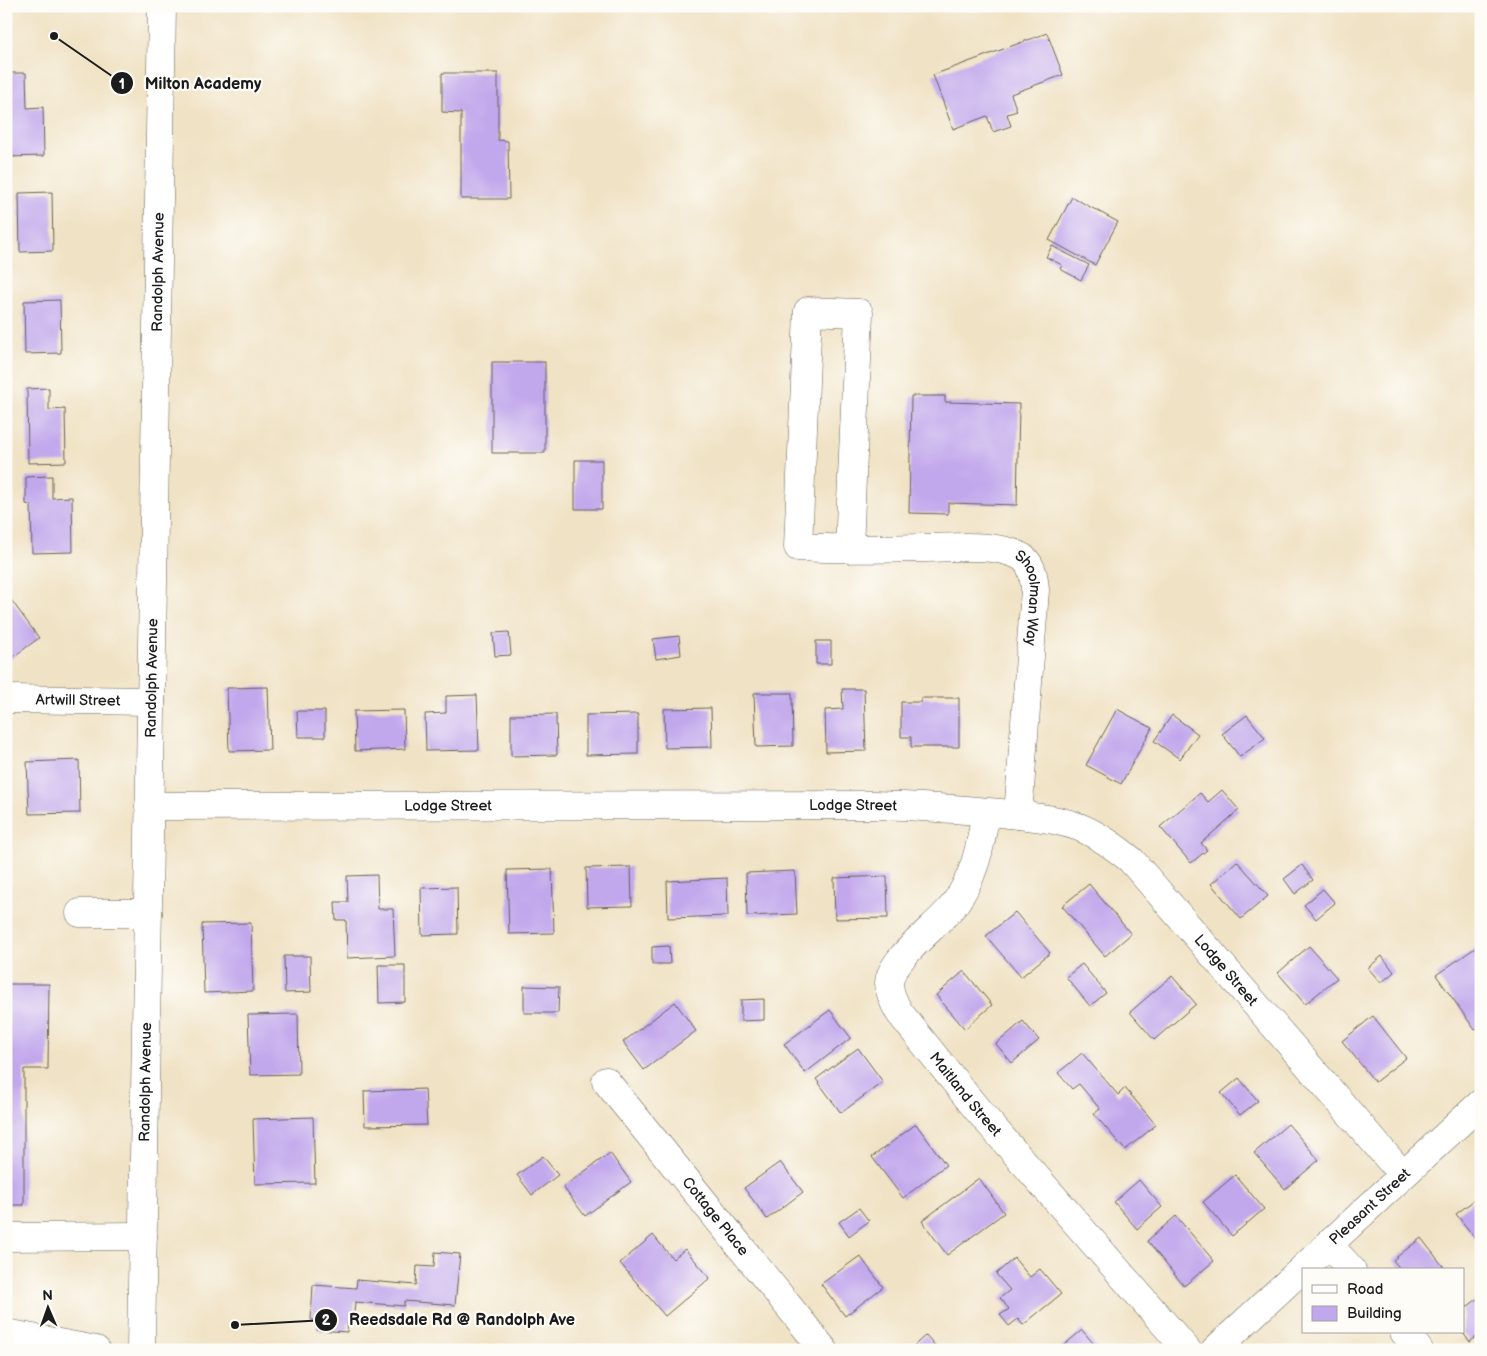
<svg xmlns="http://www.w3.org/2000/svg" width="1487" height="1356" font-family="'Balsamiq Sans',sans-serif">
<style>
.building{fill:#c1a7ec}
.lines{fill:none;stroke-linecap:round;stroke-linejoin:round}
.minor-casing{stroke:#666157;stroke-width:29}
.major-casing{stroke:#666157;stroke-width:29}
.minor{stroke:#fff;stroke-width:28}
.major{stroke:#fff;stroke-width:28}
.labels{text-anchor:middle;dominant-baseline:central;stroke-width:4.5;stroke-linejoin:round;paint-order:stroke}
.street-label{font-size:15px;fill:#1c1c1c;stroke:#fdfcf7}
.leader{fill:none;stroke:#1c1c1c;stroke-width:2}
.callout-dot{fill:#1c1c1c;stroke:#fdfcf7;stroke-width:2}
.mark-label{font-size:15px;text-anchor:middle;font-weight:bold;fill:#fff}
.callout-label{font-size:16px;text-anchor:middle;font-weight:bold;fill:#1c1c1c;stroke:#fdfcf7;stroke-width:4.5;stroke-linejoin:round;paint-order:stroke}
</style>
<rect width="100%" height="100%" fill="#fdfcf7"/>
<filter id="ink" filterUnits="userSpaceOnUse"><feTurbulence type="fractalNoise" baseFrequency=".02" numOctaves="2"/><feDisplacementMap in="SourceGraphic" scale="10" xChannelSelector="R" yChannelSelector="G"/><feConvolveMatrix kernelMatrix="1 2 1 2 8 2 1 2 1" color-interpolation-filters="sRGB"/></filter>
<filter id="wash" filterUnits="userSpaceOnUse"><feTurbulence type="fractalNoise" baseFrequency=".0096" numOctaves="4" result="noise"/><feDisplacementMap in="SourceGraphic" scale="20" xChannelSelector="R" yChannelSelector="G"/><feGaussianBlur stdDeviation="1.12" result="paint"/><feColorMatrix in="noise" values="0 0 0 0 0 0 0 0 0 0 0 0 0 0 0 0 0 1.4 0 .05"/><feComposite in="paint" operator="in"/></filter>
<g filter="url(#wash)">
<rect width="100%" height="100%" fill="#f0e2c4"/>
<g id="blocks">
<path class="building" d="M1047,33L1063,75L1011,94L1017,111L1007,114L1011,126L993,132L987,116L953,129L933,75Z
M6,73H26L27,108L43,107L44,156L6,157Z
M442,73H498V140L508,141L509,199H461V113L442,112Z
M52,192L53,251L20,252L19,193Z
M1072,197L1118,222L1095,265L1049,240Z
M1052,246L1089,265L1081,280L1060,269L1062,265L1046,257Z
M60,300L61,353L25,354L24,301Z
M492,362H545V453H492Z
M49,388V410L65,409L66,462L28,463L27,389Z
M911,396H945V402L1019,404L1017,505L948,503V514L909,513Z
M575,460H602V509H575Z
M52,476V498L72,497L73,552L32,553L31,505L26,504V477Z
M6,593L39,638L9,660L6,656Z
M509,632L511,655L495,656L493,633Z
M679,636L681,655L656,659L653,639Z
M816,641H831V664H816Z
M268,687L270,750L229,751L227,688Z
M842,689H864L866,751L826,752L825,710L843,709Z
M754,693H792L793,746L756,747Z
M477,695L479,750L426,751L425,714L446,713V696Z
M921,698H959V747H911V737H901V702H921Z
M711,708L712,747L665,748L664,709Z
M1117,709L1152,728L1121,784L1086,765Z
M404,710L405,749L355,751L354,711Z
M297,711H325V737H298Z
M556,714L557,755L511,756V715Z
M638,714V754L586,755V715Z
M1172,715L1198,734L1180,759L1154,741Z
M1247,715L1265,738L1240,757L1222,734Z
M79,760L80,813L29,814L27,762Z
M1222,790L1239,810L1201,843L1207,850L1191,863L1160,827L1200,793L1208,802Z
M1237,861L1268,896L1241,919L1211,884Z
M1302,865L1313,880L1295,894L1284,879Z
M631,867L632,906L587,907L586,868Z
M552,869L554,933L509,934L507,870Z
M795,871L797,914L747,916L746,873Z
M377,875L378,909H393L395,956L347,958L346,920H336L335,902H348L347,876Z
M887,876L888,918L835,919L834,878Z
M727,878L728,916L668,918L667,881Z
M1089,884L1131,934L1105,956L1062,906Z
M457,887L458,934L422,935L421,888Z
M1323,889L1335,903L1316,919L1304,905Z
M1015,912L1050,953L1021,977L986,936Z
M251,923L253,991L204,993L202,924Z
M1481,944V1026L1475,1030L1436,975Z
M669,946L670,964H652V947Z
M1309,946L1337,978L1305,1004L1278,973Z
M284,956H310L311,992L285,993Z
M1382,956L1394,972L1381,983L1368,968Z
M1082,964L1106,993L1090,1006L1066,977Z
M378,965H405V1002L379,1003Z
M964,971L992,1005L965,1029L936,995Z
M1172,976L1196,1004L1154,1040L1130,1012Z
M6,984H49L48,1069H24V1205H6Z
M524,986L559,987L558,1013H524Z
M764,999V1020L741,1021V1000Z
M675,1002L696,1031L644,1070L623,1042Z
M830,1010L851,1038L805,1073L784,1044Z
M298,1014L299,1074L250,1075L248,1015Z
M1373,1016L1406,1058L1375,1082L1342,1041Z
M1023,1021L1039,1040L1012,1063L996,1044Z
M858,1048L883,1082L841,1113L816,1079Z
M1082,1053L1118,1095L1125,1088L1156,1125L1125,1150L1094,1114L1100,1109L1079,1084L1072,1089L1058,1073Z
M1239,1078L1258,1101L1240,1115L1221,1093Z
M425,1089L427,1125L365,1126L364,1091Z
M313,1117L315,1183L255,1184L253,1119Z
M916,1124L946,1165L903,1198L872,1157Z
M1288,1124L1319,1160L1285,1189L1254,1153Z
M610,1153L631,1182L585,1216L563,1187Z
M543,1156L558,1175L532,1195L517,1175Z
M780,1162L803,1192L767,1219L744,1188Z
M1235,1175L1264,1209L1232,1236L1203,1202Z
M979,1178L1004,1213L947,1255L922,1221Z
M1139,1180L1162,1207L1137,1229L1114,1202Z
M1481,1195V1234L1475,1238L1456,1214Z
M859,1208L869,1221L849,1236L839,1222Z
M1176,1216L1214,1261L1184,1286L1147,1241Z
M653,1235L673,1259L685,1249L710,1278L665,1316L620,1263Z
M1421,1238L1446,1270H1401L1393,1260Z
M435,1252L460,1254L455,1305L404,1301V1306L355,1302L353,1324L348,1323L347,1332L317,1330L318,1320H311L313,1285L356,1288L357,1280L416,1285L417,1266L434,1267Z
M860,1256L883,1287L845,1316L821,1284Z
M1014,1258L1030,1277L1040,1269L1061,1294L1023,1325L1018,1319L1009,1326L1000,1315L1009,1309L1000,1298L1010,1290L996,1274Z
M1481,1296V1333L1470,1342L1462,1332H1463V1310Z
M1082,1330L1099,1350H1058Z
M926,1335L939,1350H909Z
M761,1345L765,1350H755Z"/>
</g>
</g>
<g filter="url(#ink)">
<use href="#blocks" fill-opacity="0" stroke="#666157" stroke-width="1"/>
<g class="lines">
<g class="minor-casing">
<g id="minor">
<path id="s1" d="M849,549L859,313L808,311L798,547C840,549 881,549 923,548C951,548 993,543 1018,555C1032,561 1034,576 1035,590L1018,815"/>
<path id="s2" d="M6,699L151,701"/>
<path id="s3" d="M149,806L874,805C916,806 958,809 1000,813C1026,816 1055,818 1079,827C1099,835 1115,847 1131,860L1402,1174"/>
<path id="s4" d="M985,812C982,844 975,875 956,902C941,924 890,958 889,983C889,993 894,1003 899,1012L976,1108L1187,1350"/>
<path d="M80,913H148"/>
<path id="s5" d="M606,1081L824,1350"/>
<path d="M6,1237L143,1236"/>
<path d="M1328,1244L1352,1270"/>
<path d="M1404,1332L1419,1350"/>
<path id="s6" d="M1215,1350L1481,1103"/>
</g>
</g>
<g class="major-casing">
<g id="major">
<path d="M6,1333L96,1350"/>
<path id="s7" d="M141,1350L162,6"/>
</g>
</g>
<use href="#minor" class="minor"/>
<use href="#major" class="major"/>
</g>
</g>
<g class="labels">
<g class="street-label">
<text stroke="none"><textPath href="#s7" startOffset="1078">Randolph Avenue</textPath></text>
<text stroke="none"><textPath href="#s1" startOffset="792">Shoolman Way</textPath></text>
<text stroke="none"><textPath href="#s7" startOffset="672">Randolph Avenue</textPath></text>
<text stroke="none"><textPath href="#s2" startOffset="72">Artwill Street</textPath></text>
<text stroke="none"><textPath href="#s3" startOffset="299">Lodge Street</textPath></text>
<text stroke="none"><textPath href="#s3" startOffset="704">Lodge Street</textPath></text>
<text stroke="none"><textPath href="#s3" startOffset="1139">Lodge Street</textPath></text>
<text stroke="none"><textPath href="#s7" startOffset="268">Randolph Avenue</textPath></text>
<text stroke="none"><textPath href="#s4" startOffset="339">Maitland Street</textPath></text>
<text stroke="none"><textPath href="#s6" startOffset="211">Pleasant Street</textPath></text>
<text stroke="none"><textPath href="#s5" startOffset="174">Cottage Place</textPath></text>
</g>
</g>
<path class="leader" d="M54 36L122 83M235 1325L326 1320"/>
<g class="callout-dot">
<circle cx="54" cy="36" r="5"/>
<circle cx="235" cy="1325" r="5"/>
<circle cx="122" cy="83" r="12"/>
<circle cx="326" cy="1320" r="12"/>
</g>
<g class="mark-label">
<text x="122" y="89">1</text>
<text x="326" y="1325">2</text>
</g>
<g class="callout-label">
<text x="203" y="89">Milton Academy</text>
<text x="462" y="1325">Reedsdale Rd @ Randolph Ave</text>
</g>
<rect width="1487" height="1356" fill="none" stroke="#fdfcf7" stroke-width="25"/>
<rect x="1302" y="1268" width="162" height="65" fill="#fdfcf7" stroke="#a3a29f"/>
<rect x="1312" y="1285" width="25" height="8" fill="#ffffff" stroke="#a3a29f"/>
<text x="1347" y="1294" font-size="15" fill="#1c1c1c">Road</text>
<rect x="1312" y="1306" width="25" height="15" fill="#c1a7ec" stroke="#a3a29f"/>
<text x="1347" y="1318" font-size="15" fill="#1c1c1c">Building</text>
<g transform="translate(48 1308) rotate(358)" stroke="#fdfcf7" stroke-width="4" paint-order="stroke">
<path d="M0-4L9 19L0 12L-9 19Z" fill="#1c1c1c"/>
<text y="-8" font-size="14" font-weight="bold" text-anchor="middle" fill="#1c1c1c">N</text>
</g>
</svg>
